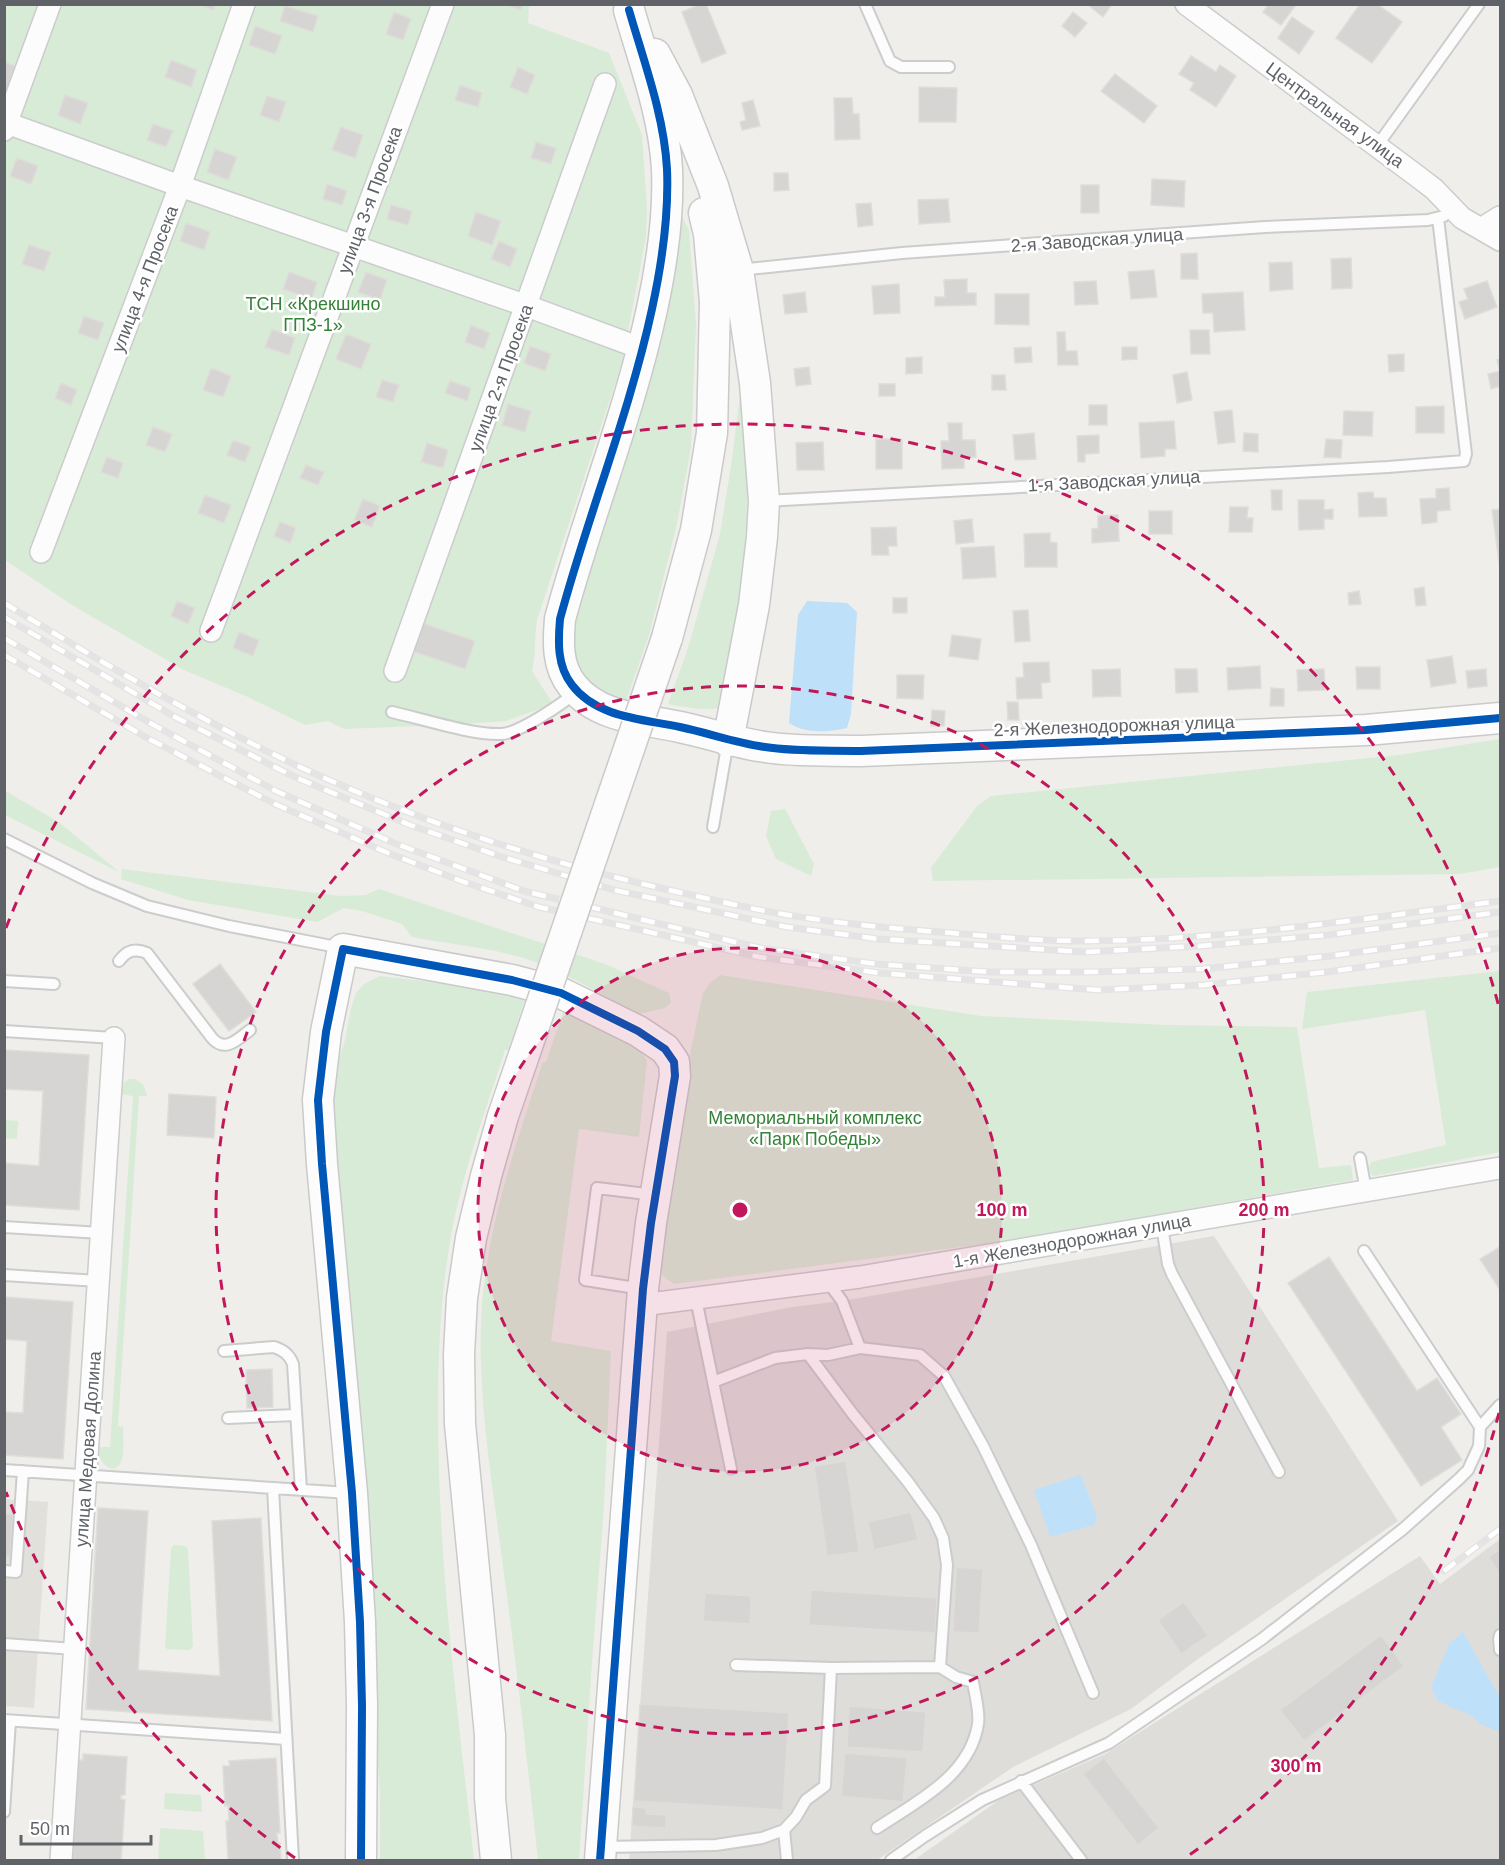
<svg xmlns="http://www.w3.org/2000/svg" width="1505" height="1865" font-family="Arial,sans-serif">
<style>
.industrial{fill:#dfddda}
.education{fill:#e2e0da}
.green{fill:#d8ebd6}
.water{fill:#bfe0f9}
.building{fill:#d6d5d3;stroke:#deddd9;stroke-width:1.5}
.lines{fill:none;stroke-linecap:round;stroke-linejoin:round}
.lane-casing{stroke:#cbcccc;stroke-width:14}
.street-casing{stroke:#cbcccc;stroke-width:24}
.secondary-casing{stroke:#cacacb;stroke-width:33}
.lane{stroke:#fdfcfc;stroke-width:10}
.street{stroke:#fdfcfc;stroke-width:21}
.secondary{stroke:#fdfcfc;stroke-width:30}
.rail-casing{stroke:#e4e4e4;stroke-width:7}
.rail{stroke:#fff;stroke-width:4.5;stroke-dasharray:14;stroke-linecap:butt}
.secondary-bridge-casing{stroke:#cacacb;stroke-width:33;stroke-linecap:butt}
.secondary-bridge{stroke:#fdfcfc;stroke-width:30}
.cycleway-casing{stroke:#fff;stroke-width:11}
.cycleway{stroke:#0057b8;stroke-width:8}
.ring{fill:none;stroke:#c2185b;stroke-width:3;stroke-dasharray:10 8}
.labels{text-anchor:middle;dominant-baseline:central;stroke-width:5;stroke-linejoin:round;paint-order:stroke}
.street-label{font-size:18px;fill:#5f6368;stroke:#fff}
.park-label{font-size:18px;fill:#348238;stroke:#fff}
.centre{fill:#c2185b;stroke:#fff;stroke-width:3}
.ring-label{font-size:18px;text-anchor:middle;font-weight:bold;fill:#c2185b;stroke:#fff;stroke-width:5;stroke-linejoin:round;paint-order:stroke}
</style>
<rect width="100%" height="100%" fill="#efeeea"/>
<path class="industrial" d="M1214,1236L1398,1521L1198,1659L1131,1709L1013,1767L877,1860H629L667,1332L792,1307L842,1301Z
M1500,1539V1860H914L999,1800L1105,1754L1420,1556L1440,1584Z"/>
<path class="education" d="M4,1499L48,1502L34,1708L5,1706Z"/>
<path class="green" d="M4,5H529L528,23L609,53L642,135L647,209L646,237L622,363L537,620C534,638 536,654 532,671L553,704L506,721L423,727L418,726L344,729L328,721L305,725L248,697L184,670L72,605L5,560Z
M678,210L689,230L696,325L691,448L677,524L650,632L623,710L584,690L565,656Z
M740,396C757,502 740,604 723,707C704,712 686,707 668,704L689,645L720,534L731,466Z
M1500,739V867L1460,874L933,881L931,868L977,806L991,796L1399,755Z
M4,790L60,823L119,872L5,815Z
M785,809L814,864L811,876L776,859L766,836L771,811Z
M122,869L341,896L366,895L379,889L605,964L669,993L671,1002L665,1008L635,1015C605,996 572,976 538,963C498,948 454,945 412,937L402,924L362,911L344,908L317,922L188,900L121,879Z
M1500,971V1152L1374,1176L1371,1174L1369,1168L1371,1162L1446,1145L1425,1010L1302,1029L1307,992Z
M720,975L981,1016L1166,1025L1297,1027L1319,1168L1351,1165L1353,1180L992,1243L674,1284L663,1276L658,1264L685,1077L703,993L710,983Z
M380,976L527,993L508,1050H505C485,1113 461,1176 450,1242C437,1318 437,1395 439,1472C443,1602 460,1731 474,1860H380V1794L332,1151L333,1078L345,1040L351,1008L356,993L364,984Z
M570,992C583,1005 596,1020 610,1032C623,1042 640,1046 647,1061L639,1137L579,1129L551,1341L611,1351L604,1506L592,1662L579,1860H538C527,1760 516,1660 502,1559C491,1474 476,1389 482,1303C489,1220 517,1140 543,1062H546Z
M129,1079H135L143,1084L147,1096H139L118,1426L123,1427C123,1437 125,1453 121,1462C112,1480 97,1458 96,1447H110L133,1096L119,1094L121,1085Z
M5,1120L18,1121L17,1139L5,1138Z
M174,1545L185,1546L188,1549L193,1646L190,1650L167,1649L165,1647L171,1548Z
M165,1793L201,1795L202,1812L164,1809Z
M160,1828L203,1831L205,1860H158Z"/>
<path class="water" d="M807,601L847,603L857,612L851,714L847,728C830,732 804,734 789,723L798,615Z
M1081,1475L1097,1517L1094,1525L1050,1537L1034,1490Z
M1463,1632L1500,1698V1732L1478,1723L1474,1717L1438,1701L1431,1687L1449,1644Z"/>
<path class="building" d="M199,4H215L213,10Z
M505,4H522L521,10Z
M701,4H706L726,53L702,63L682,12Z
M1087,4H1112L1103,17Z
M1269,4H1293L1295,6L1281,25L1263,12Z
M1360,4H1377L1402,22L1372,63L1336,38Z
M285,6L318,16L313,32L280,21Z
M394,12L411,19L403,40L386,34Z
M1073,12L1087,23L1075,37L1062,26Z
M1292,17L1314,32L1299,54L1278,38Z
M255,26L282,36L275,54L249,45Z
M1191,56L1216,72L1220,65L1236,76L1216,107L1190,90L1194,83L1179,74Z
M171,60L197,70L191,87L165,77Z
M4,62L15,66L6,93L4,92Z
M518,67L535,75L527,94L510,87Z
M1115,74L1157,106L1144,123L1101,91Z
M460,85L482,93L478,107L455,100Z
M919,87L957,88L956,122H919Z
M65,95L88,103L80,124L58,115Z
M267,96L286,102L279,122L260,115Z
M834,98H852L853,114H859L860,139L835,140Z
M753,100L760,126L742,130L740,122L746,120L742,103Z
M153,124L173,131L166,147L147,140Z
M341,127L363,135L355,158L332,150Z
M536,142L556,148L551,164L531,158Z
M215,149L237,157L228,180L207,172Z
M17,158L38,166L31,184L10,176Z
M774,173H788L789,190L774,191Z
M1152,179L1185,181L1184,207L1151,205Z
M327,184L347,191L342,205L323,199Z
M1081,185H1099V213H1081Z
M948,199L950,222L919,224L918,200Z
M871,203L873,225L858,227L856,204Z
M391,205L412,211L408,225L387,219Z
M476,212L501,221L492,245L468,236Z
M186,223L210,232L204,250L180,241Z
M499,241L517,249L510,267L491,259Z
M29,245L51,252L44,271L22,264Z
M1197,253L1198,279H1181V254Z
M1351,258L1352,288L1332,289L1331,259Z
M1292,262L1293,289L1270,291L1269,263Z
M1154,270L1157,297L1131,299L1128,272Z
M289,272L317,282L312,299L283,289Z
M366,272L387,280L380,300L358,292Z
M967,279V293H976V305L935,306V297H945L944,280Z
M1096,281L1098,304L1075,305L1074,282Z
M1487,281L1497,307L1465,319L1459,302L1468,299L1464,289Z
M899,284L900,313L874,314L872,286Z
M805,292L807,312L785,314L783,295Z
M1243,292L1245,330L1214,332L1213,313H1203L1202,294Z
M995,294H1029V325L995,324Z
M84,316L104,323L98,340L78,333Z
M471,325L490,333L484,349L465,342Z
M272,329L295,338L289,355L265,347Z
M1190,330H1209L1210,354H1191Z
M1057,332H1065L1066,351H1077L1078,365H1058Z
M346,334L371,344L361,369L336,359Z
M530,346L551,354L545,371L524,363Z
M1031,347L1032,362L1015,363L1014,348Z
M1122,347H1137V359L1122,360Z
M1404,354V371L1389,372L1388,355Z
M922,357V373L906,374V358Z
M1500,359V386L1491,389L1488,374L1500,371L1497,360Z
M809,367L811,384L796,386L794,369Z
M211,368L231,376L223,397L203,390Z
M1187,372L1192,400L1177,403L1173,375Z
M992,375H1005L1006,390H992Z
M382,380L399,385L393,402L376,397Z
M450,381L471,388L467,401L445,393Z
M61,383L77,390L71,405L55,398Z
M879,384H895V396H879Z
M508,404L531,411L525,432L502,425Z
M1089,405H1107V425H1089Z
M1444,406V433H1416V407Z
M1232,410L1235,442L1218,444L1214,412Z
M1344,411L1373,412L1372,436L1343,435Z
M1174,421L1176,449H1165V456L1141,458L1139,423Z
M948,423H962V440H975L976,457L964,458V468L942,469L941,441H949Z
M153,427L172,434L165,452L146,445Z
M1034,433L1036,459L1015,460L1013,435Z
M1244,433L1258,434V452L1243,451Z
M1099,435V453L1085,454V462H1078L1077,436Z
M876,439H902V469H876Z
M1326,439L1342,440L1341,458L1324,457Z
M233,440L251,447L245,462L227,455Z
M823,442L824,470H797L796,443Z
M427,443L448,450L443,468L421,462Z
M107,457L123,463L118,478L101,472Z
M306,465L324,472L318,485L300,478Z
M1449,488L1450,510L1437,511V522L1422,524L1420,499L1436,498V489Z
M1271,490H1282V510H1272Z
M1373,492L1374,498H1386L1387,516L1359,517L1358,493Z
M205,495L231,505L224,523L198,513Z
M363,499L380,506L372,527L354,520Z
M1298,500H1324V510L1333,509V519H1324V529L1299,530Z
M1230,507H1248L1247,518H1253L1252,532H1229Z
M1500,509V569L1492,510Z
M1149,511H1172V534H1149Z
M1118,515L1119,541L1092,543V529L1098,528V516Z
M972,519L974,542L956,544L954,521Z
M280,522L296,528L290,543L274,536Z
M896,527L897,546H888L889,555H872L871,528Z
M1050,533V542L1057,543V567H1025L1024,534Z
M994,546L996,577L963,579L961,548Z
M1424,587L1426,605L1416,606L1414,589Z
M1359,591L1361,604L1349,605L1348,593Z
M893,598H907V613H893Z
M177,601L195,608L188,624L171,616Z
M1028,610L1030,641L1015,642L1013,611Z
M422,623L475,641L465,669L412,651Z
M239,632L259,640L253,656L233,648Z
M952,635L981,639L978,660L949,656Z
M1452,656L1456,683L1431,687L1427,660Z
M1049,662L1050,682L1041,683L1042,698L1017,699L1016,678L1024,677L1023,663Z
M1260,666L1261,688L1228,690L1227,668Z
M1356,667H1380V689H1357Z
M1120,669L1121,696L1093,697L1092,670Z
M1175,669H1197L1198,692L1176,693Z
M1324,669L1325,690L1298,691L1297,670Z
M1486,669L1487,686L1468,688L1466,671Z
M897,675H924L923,699L897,698Z
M1271,688L1284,689V706H1270Z
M1007,702H1018L1019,720H1008Z
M932,710L945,711L944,726H931Z
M220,964L256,1012L229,1031L193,984Z
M4,1050L89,1055L79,1210L4,1205V1163L39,1166L43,1091L4,1089Z
M169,1094L216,1097L214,1138L167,1135Z
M1500,1247V1290L1480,1259Z
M1329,1257L1417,1391L1437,1378L1461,1414L1441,1427L1462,1460L1421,1486L1288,1283Z
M4,1297L73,1302L63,1459L4,1455V1412L23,1413L27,1341L4,1339Z
M272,1369L273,1407L247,1408L246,1370Z
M846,1461L859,1552L827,1556L814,1466Z
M98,1508L148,1511L138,1670L220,1676L212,1521L261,1518L272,1721L86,1709Z
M911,1512L918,1540L874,1550L868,1522Z
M4,1514H13L10,1556H4Z
M1500,1549V1575L1489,1557Z
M956,1567L983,1569L979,1633L953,1632Z
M811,1590L937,1598L935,1633L809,1625Z
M705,1593L751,1596L750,1624L703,1621Z
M1184,1602L1208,1636L1181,1654L1158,1620Z
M1381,1635L1404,1666L1304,1741L1280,1710Z
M640,1704L789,1713L783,1810L634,1801Z
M849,1706L926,1712L923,1752L847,1747Z
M845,1753L907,1758L903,1802L841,1796Z
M83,1754L127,1757L125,1795H121V1799L125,1800L121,1860H72L78,1760H83Z
M276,1758L280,1833H277L278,1844L280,1843L281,1860H228L226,1821H229L228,1805L225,1806L223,1766H230L229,1761Z
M1104,1758L1159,1828L1138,1845L1083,1774Z
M633,1807L646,1808V1814L666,1815V1828L632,1826Z"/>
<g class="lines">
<g class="lane-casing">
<path id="lane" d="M865,4L890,61L901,67H949
M1377,146L1479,4
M739,270L902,253L1265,227L1428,220L1444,216
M765,501L1388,467L1464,461L1466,454L1438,218
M392,712C423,719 472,735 501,734C518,734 564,703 577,691
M713,827L728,741
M4,839L92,883L147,906L229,926L342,948
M119,961C127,950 135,948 147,953L212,1038C225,1053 237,1040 250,1030
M4,981L54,984
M4,1031L114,1038
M1360,1158L1366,1191
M1162,1226L1168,1264L1172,1274L1279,1472
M4,1227L101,1233
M4,1275L98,1281
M828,1282L842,1301L860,1348
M642,1289L585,1280L597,1188L655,1195
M696,1299L731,1469
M224,1351L274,1347C283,1350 289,1354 293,1364L301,1490
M808,1354L852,1413L908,1482L934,1518L943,1538L947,1565L940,1667
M713,1382L775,1358L808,1354L828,1355L860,1348L920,1355L944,1376L983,1446L1031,1545L1093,1693
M228,1418L296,1415
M1480,1427L1500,1405
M4,1470L349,1493
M273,1488L293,1860
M4,1571L16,1572L23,1471
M1500,1635L1499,1639L1500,1650
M4,1644L75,1649
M736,1665L831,1668L940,1667L956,1677L973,1682C975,1695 980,1712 978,1724C970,1776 916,1802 877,1828
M4,1720L286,1739
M1021,1781L1081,1860
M4,1812L10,1721
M784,1830L787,1860
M604,1847L716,1845L762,1838L784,1830L796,1817L806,1800L825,1786L831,1668
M891,1860L925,1836L982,1800L1109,1743L1262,1639L1403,1529L1459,1479L1468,1470L1479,1446L1480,1427L1364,1251"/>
</g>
<g class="street-casing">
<path id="street" d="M1186,4L1417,176L1434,189L1462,218L1500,240
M4,122L180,186L527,306L643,349
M4,130L50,4
M1481,229L1500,217
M41,552L180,186L244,4
M211,631L443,4
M395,671L605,84
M642,1305L860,1277L1500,1168
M61,1860L114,1038"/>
</g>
<g class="secondary-casing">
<path id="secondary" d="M629,10C644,62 664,115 667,169C669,216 662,263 652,309C629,415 588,515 560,619C558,642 557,666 572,685C597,718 643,719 680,727C709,733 735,743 765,747C796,752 829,750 861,751L1366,730L1500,718
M655,54L677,95L713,186L738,270L755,383L764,501L762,537L754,605L728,741
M667,638L696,530L712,433L715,302L709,234L704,213
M361,1860L362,1706L360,1622L352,1493L322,1164L318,1100L326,1032L343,949L512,980L561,993L638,1031L665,1049L674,1062L675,1076L651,1223L643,1289L600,1860
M496,1860L490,1798V1735L460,1424L459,1354L462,1298L471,1238L486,1176L503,1116L524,1055"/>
</g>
<use href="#lane" class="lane"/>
<use href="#street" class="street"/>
<use href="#secondary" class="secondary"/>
<g class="rail-casing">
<path id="rail" d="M4,603C101,662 198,719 300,767C426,825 560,867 696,896C726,903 757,910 788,915C842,924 897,929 952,933C996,937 1041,941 1086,941C1225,940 1363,919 1500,901
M4,617L177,718L297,778L410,825L499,856L614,890L787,927L879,939L1085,952L1200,946L1328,935L1500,912
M4,638L152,724L276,791L394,843L524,891L760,948L876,964L989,972H1088L1202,969L1330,956L1500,933
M4,655L149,739L275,804L388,853L464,882L539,907L759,957L880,973L1098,990L1204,985L1327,972L1500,948
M1444,1571L1500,1529"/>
</g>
<use href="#rail" class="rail"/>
<g class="secondary-bridge-casing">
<path id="secondary-bridge" d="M524,1055L667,638"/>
</g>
<use href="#secondary-bridge" class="secondary-bridge"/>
<g class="cycleway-casing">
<path id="cycleway" d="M629,10C644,62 664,115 667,169C669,216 662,263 652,309C629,415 588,515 560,619C558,642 557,666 572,685C597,718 643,719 680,727C709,733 735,743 765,747C796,752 829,750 861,751L1366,730L1500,718
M361,1860L362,1706L360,1622L352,1493L322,1164L318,1100L326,1032L343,949L512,980L561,993L638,1031L665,1049L674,1062L675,1076L651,1223L643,1289L600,1860"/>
</g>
<use href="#cycleway" class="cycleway"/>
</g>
<circle cx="740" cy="1210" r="262" fill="#c2185b" fill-opacity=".12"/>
<g class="ring">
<circle cx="740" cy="1210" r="262"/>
<circle cx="740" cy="1210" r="524"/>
<path d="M1499 1413A786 786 0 0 1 1185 1858M295 1858A786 786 0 0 1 6 1492M6 928A786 786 0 0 1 1499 1007"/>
</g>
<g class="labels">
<g class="street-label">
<text transform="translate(1335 115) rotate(36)">Центральная улица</text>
<text transform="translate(370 200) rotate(-70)">улица 3-я Просека</text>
<text transform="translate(1097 240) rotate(-4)">2-я Заводская улица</text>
<text transform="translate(145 279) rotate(-69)">улица 4-я Просека</text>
<text transform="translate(501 378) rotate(-70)">улица 2-я Просека</text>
<text transform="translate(1114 481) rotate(-3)">1-я Заводская улица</text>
<text transform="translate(1114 726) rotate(-2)">2-я Железнодорожная улица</text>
<text transform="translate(1072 1241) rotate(-10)">1-я Железнодорожная улица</text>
<text transform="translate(88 1449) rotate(-86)">улица Медовая Долина</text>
</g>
<g class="park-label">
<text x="313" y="304">ТСН «Крекшино<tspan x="313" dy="21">ГПЗ-1»</tspan></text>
<text x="815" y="1118">Мемориальный комплекс<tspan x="815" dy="21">«Парк Победы»</tspan></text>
</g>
</g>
<circle cx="740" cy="1210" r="9" class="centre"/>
<g class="ring-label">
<text x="1002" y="1216">100 m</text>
<text x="1264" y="1216">200 m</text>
<text x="1296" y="1772">300 m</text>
</g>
<rect width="1505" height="1865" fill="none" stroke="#5f6368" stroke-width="12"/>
<path d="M21 1835v9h130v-9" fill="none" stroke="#5f6368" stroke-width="3"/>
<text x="30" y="1835" font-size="18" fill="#5f6368" stroke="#ffffff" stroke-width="4.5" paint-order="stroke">50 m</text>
</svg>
